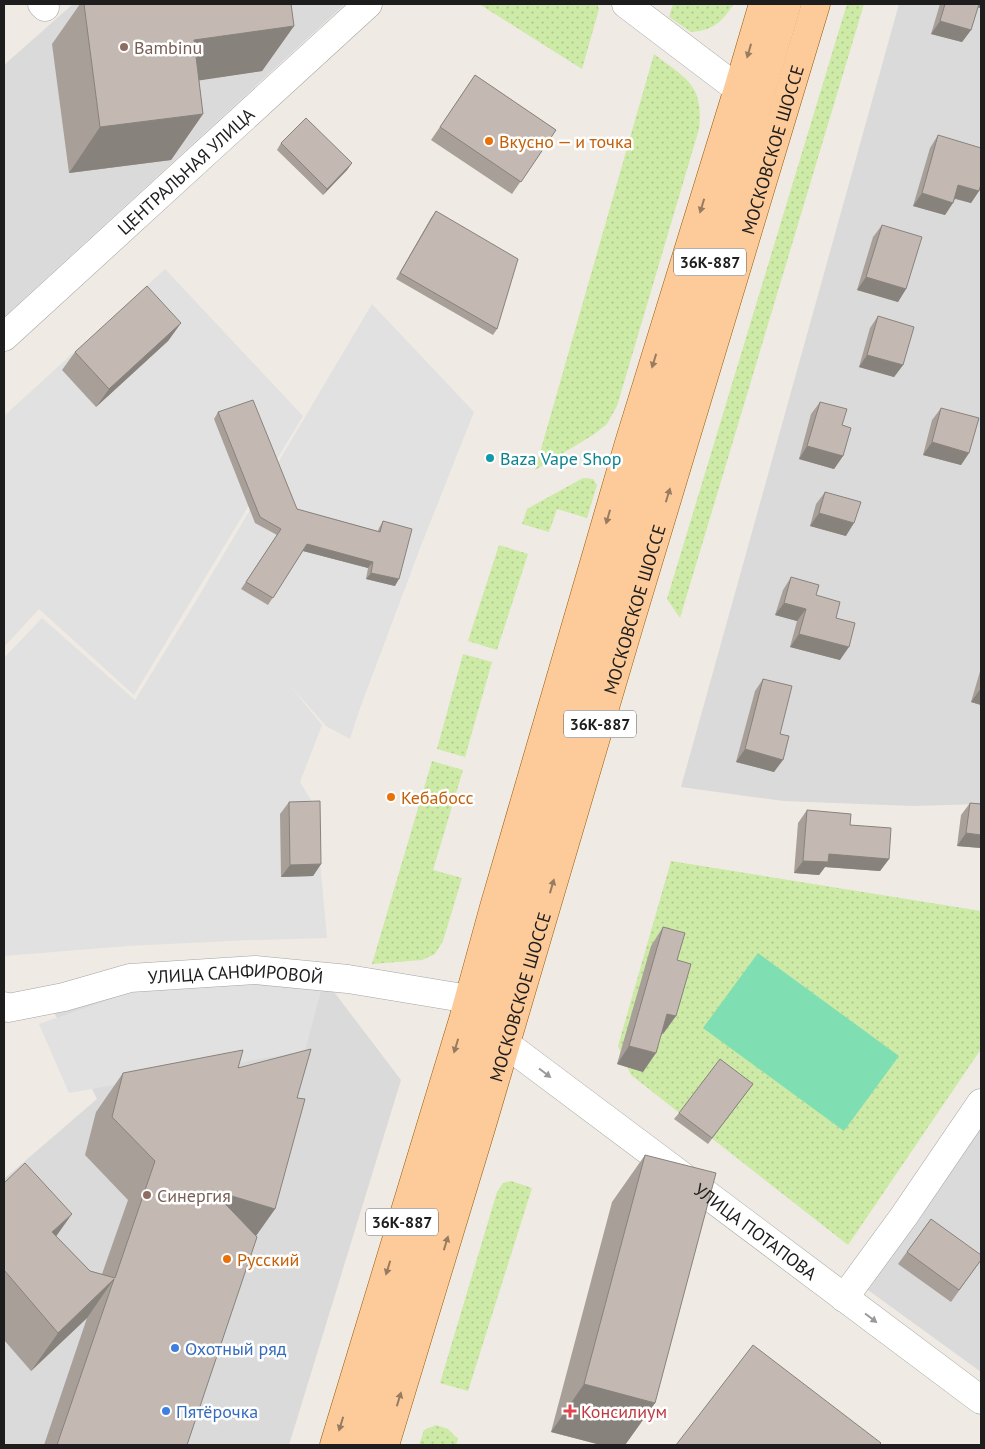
<svg xmlns="http://www.w3.org/2000/svg" width="985" height="1449" font-family="'PT Sans',sans-serif">
<style>
.residential{fill:#dbdada}
.grass{fill:url(#grass-dots)}
.pitch{fill:#7fdfb3}
.parking{fill:#e1e1e1}
.lines{fill:none;stroke-linecap:round;stroke-linejoin:round}
.minor-casing{stroke:#a4a4a4;stroke-width:29}
.major-casing{stroke:#965900;stroke-width:29}
.minor{stroke:#fff;stroke-width:28}
.major{stroke:#fdca99;stroke-width:28}
.wall{fill:#a89f99}
.shaded-wall{fill:#88827d}
.building{fill:#c3b9b2;stroke:#88827d}
.oneway{fill:#987c61}
.oneway2{fill:#999}
.education-dot{fill:#8d6e63;stroke:#fff;stroke-width:2}
.food-dot{fill:#e8710a;stroke:#fff;stroke-width:2}
.culture-dot{fill:#0f9aa8;stroke:#fff;stroke-width:2}
.shop-dot{fill:#3f7fe0;stroke:#fff;stroke-width:2}
.health-dot{fill:#e0444e;stroke:#fff;stroke-width:2}
.labels{text-anchor:middle;dominant-baseline:central;stroke-width:5;stroke-linejoin:round;paint-order:stroke}
.shield{fill:#fff;stroke:#616161;stroke-width:1}
.shield-label{font-size:16px;font-weight:bold;fill:#1d1d1d}
.education-label{font-size:18px;fill:#785e54;stroke:#fff;text-anchor:start}
.food-label{font-size:18px;fill:#c56008;stroke:#fff;text-anchor:start}
.street-label{font-size:18px;fill:#1d1d1d;stroke:#fff}
.culture-label{font-size:18px;fill:#0d838f;stroke:#fff;text-anchor:start}
.shop-label{font-size:18px;fill:#366cbe;stroke:#fff;text-anchor:start}
.health-label{font-size:18px;fill:#be3a42;stroke:#fff;text-anchor:start}
</style>
<defs>
<pattern id="grass-dots" width="8" height="8" patternUnits="userSpaceOnUse" patternTransform="scale(1.25)"><rect width="8" height="8" fill="#cdeaa7"/><path d="M2 2h.1M6 6h.1" fill="none" stroke="#b0c88f" stroke-width="1.8" stroke-linecap="round"/></pattern>
</defs>
<rect width="100%" height="100%" fill="#efeae3"/>
<path class="residential" d="M73,4H345L4,317V65Z
M899,4H981V804L913,806L783,801L681,787Z
M224,977L331,988L401,1080L289,1445H4V1179L97,1099L53,1010L129,987Z
M981,1124V1372L868,1290Z"/>
<path class="grass" d="M479,4H597L599,9L582,69Z
M673,4H734C721,22 715,30 691,32L669,17Z
M847,4H864L680,618L667,599Z
M654,54C686,79 704,84 699,129L617,406L607,424L593,435L535,470Z
M583,478L593,479L597,485L587,518L557,509L549,532L522,524L527,509Z
M499,545L528,554L497,650L468,641Z
M463,654L492,662L465,757L437,749Z
M432,761L463,770L433,870L462,878L443,941L435,954L422,960L372,964Z
M671,861L981,911V1049L848,1245L631,1075L618,1046Z
M511,1181L532,1188L468,1391L440,1383L497,1192L503,1183Z
M436,1425L448,1429L458,1439L456,1445H419L424,1430Z"/>
<path class="pitch" d="M758,953L899,1056L844,1131L703,1028Z"/>
<path class="parking" d="M165,269L303,416L134,695L39,609L4,647V416Z
M372,304L474,412L422,543L359,711L350,739L326,726L288,683L322,725L300,782L315,807L327,938L251,940L127,946L4,956V658L42,618L135,700L190,611Z
M244,984L321,991L305,1051L69,1093L39,1024L134,991Z"/>
<g class="lines">
<g class="minor-casing">
<g id="minor">
<path d="M42,4L45,7"/>
<path d="M626,4L738,89"/>
<path id="s1" d="M4,337L368,4"/>
<path id="s2" d="M4,1006L8,1008L64,997L130,978L255,970L348,979L469,999"/>
<path id="s3" d="M506,1044L981,1400"/>
<path d="M844,1298L904,1216L981,1103"/>
</g>
</g>
<g class="major-casing">
<g id="major">
<path d="M334,1445L463,1020L494,907L629,443L738,89L763,4"/>
<path d="M358,1445C504,965 643,484 787,4"/>
<path id="s4" d="M385,1445L481,1128L631,619L816,4"/>
</g>
</g>
<use href="#minor" class="minor"/>
<use href="#major" class="major"/>
</g>
<path class="wall" d="M80,4H291L294,26L262,71L199,80L203,114L171,160L69,173L52,44Z
M940,4H981L980,8L978,7L971,30L962,42L931,34Z
M475,75L556,130L512,194L431,140Z
M938,135L979,191L971,203L955,199L945,215L913,206L930,148Z
M281,143L352,163L347,170L323,195L277,150Z
M436,211L497,329L493,335L396,279L431,218Z
M882,225L906,289L898,302L857,290L873,237Z
M878,316L903,365L894,377L859,367L870,328Z
M181,323L168,341L96,407L62,370L75,352Z
M820,402L842,425L843,456L834,469L799,459L811,414Z
M941,408L969,453L961,465L923,455L932,420Z
M218,412L297,509L378,531L379,528L383,521L395,586L366,579L368,568L303,551L268,605L241,589L277,535L255,523L214,419Z
M825,492L846,536L810,526L816,504Z
M791,577L816,595L836,618L840,660L790,647L797,621L775,615L783,590Z
M981,668V705L971,702Z
M763,679L780,734L774,772L736,762L755,691Z
M289,802L321,864L313,876L281,877L280,814Z
M970,803L981,804V848L957,846L961,815Z
M807,810L850,825L889,859L880,871L825,867L819,875L794,873L798,823Z
M663,927L677,960L663,1034H662L643,1072L617,1064L651,946Z
M238,1068L297,1098L275,1209L256,1236L187,1445H44L87,1318L31,1371L4,1340V1183L90,1271L102,1274L128,1200L85,1155L96,1112L123,1073Z
M753,1084L708,1144L674,1119L679,1113Z
M645,1155L655,1403L625,1445H601L551,1432L612,1202Z
M931,1219L981,1260L951,1302L898,1264Z"/>
<path class="shaded-wall" d="M974,4H981V7L980,8L973,6Z
M940,21L971,30L962,42L931,34Z
M294,26L262,71L162,86L194,40Z
M203,114L171,160L69,173L100,127Z
M352,163L347,170L323,195L327,189Z
M958,185L979,191L971,203L950,197Z
M922,193L953,203L945,215L913,206Z
M866,277L906,289L898,302L857,290Z
M181,323L168,341L96,407L109,389Z
M867,355L903,365L894,377L859,367Z
M932,442L969,453L961,465L923,455Z
M807,446L843,456L834,469L799,459Z
M819,513L854,523L846,536L810,526Z
M307,544L373,562L368,568L303,551Z
M371,573L399,579L395,586L366,579Z
M784,603L806,609L797,621L775,615Z
M799,634L849,647L840,660L790,647Z
M981,688V705L971,702Z
M745,749L783,760L774,772L736,762Z
M966,833L981,835V848L957,846Z
M829,854L889,859L880,871L825,867L819,875L794,873L803,861Z
M321,864L313,876L281,877L290,865Z
M667,1014L676,1016L663,1034L655,1032Z
M629,1046L656,1053L643,1072L617,1064Z
M212,1190L275,1209L248,1247Z
M72,1214L45,1252L52,1232Z
M114,1279L87,1318L31,1371L58,1333Z
M584,1384L655,1403L625,1445H601L551,1432Z"/>
<path class="building" d="M84,4H291L294,26L194,40L203,114L100,127Z
M945,4H979L971,30L940,21Z
M475,75L556,130L521,182L440,127Z
M306,118L352,163L327,189L281,143Z
M938,135L981,148V184L979,191L958,185L953,203L922,193Z
M436,211L518,259L497,329L400,273Z
M882,225L922,237L906,289L866,277Z
M147,286L181,323L109,389L75,352Z
M878,316L914,327L903,365L867,355Z
M253,400L297,509L380,532L383,521L412,529L399,579L371,573L373,562L307,544L273,598L246,582L281,529L260,517L218,412Z
M820,402L847,409L842,425L851,428L843,456L807,446Z
M941,408L979,418L969,453L932,442Z
M825,492L861,502L854,523L819,513Z
M791,577L819,585L816,595L840,602L836,618L855,623L849,647L799,634L806,609L784,603Z
M763,679L792,686L780,734L789,736L783,760L745,749Z
M320,801L321,864L290,865L289,802Z
M970,803L981,804V835L966,833Z
M807,810L851,814L850,825L891,828L889,859L829,854L828,862L803,861Z
M663,927L685,933L677,960L691,964L676,1016L667,1014L656,1053L629,1046Z
M311,1049L297,1098L305,1099L275,1209L212,1190L257,1237L187,1445H57L114,1279L58,1333L4,1270V1183L25,1163L72,1214L52,1232L90,1271L115,1278L155,1161L112,1117L123,1073L243,1050L238,1068Z
M720,1059L753,1084L712,1138L679,1113Z
M645,1155L716,1173L655,1403L584,1384Z
M931,1219L981,1255V1260L959,1290L907,1252Z
M753,1345L881,1443L879,1445H676Z"/>
<defs><path id="oneway-solid" d="M-6-.8H1V-3.2L6.5 0L1 3.2V.8H-6Z" transform="scale(1.25)"/></defs>
<g class="oneway">
<use href="#oneway-solid" transform="translate(749 51) rotate(106)"/>
<use href="#oneway-solid" transform="translate(702 206) rotate(107)"/>
<use href="#oneway-solid" transform="translate(654 361) rotate(107)"/>
<use href="#oneway-solid" transform="translate(668 495) rotate(-73)"/>
<use href="#oneway-solid" transform="translate(608 517) rotate(106)"/>
<use href="#oneway-solid" transform="translate(552 886) rotate(-74)"/>
<use href="#oneway-solid" transform="translate(456 1046) rotate(107)"/>
<use href="#oneway-solid" transform="translate(446 1243) rotate(-73)"/>
<use href="#oneway-solid" transform="translate(388 1268) rotate(107)"/>
<use href="#oneway-solid" transform="translate(399 1399) rotate(-73)"/>
<use href="#oneway-solid" transform="translate(341 1424) rotate(107)"/>
</g>
<g class="oneway2">
<use href="#oneway-solid" transform="translate(545 1073) rotate(37)"/>
<use href="#oneway-solid" transform="translate(871 1318) rotate(37)"/>
</g>
<g class="education-dot">
<circle cx="124" cy="47" r="5"/>
<circle cx="147" cy="1195" r="5"/>
</g>
<g class="food-dot">
<circle cx="489" cy="141" r="5"/>
<circle cx="391" cy="797" r="5"/>
<circle cx="227" cy="1259" r="5"/>
</g>
<circle class="culture-dot" cx="490" cy="458" r="5"/>
<g class="shop-dot">
<circle cx="175" cy="1348" r="5"/>
<circle cx="166" cy="1411" r="5"/>
</g>
<path class="health-dot" d="M567.5 1403.5h5v5h5v5h-5v5h-5v-5h-5v-5h5z"/>
<g class="labels">
<g class="shield">
<rect x="674" y="248.5" width="72" height="27" rx="4"/>
<rect x="564" y="710.5" width="72" height="27" rx="4"/>
<rect x="366" y="1208.5" width="72" height="27" rx="4"/>
</g>
<g class="shield-label">
<text x="710" y="262">36К-887</text>
<text x="600" y="724">36К-887</text>
<text x="402" y="1222">36К-887</text>
</g>
<g class="education-label">
<text x="134" y="47">Bambinu</text>
<text x="157" y="1195">Синергия</text>
</g>
<g class="food-label">
<text x="499" y="141">Вкусно — и точка</text>
<text x="401" y="797">Кебабосс</text>
<text x="237" y="1259">Русский</text>
</g>
<g class="street-label">
<text stroke="none"><textPath href="#s4" startOffset="1352">МОСКОВСКОЕ ШОССЕ</textPath></text>
<text stroke="none"><textPath href="#s1" startOffset="246">ЦЕНТРАЛЬНАЯ УЛИЦА</textPath></text>
<text stroke="none"><textPath href="#s4" startOffset="872">МОСКОВСКОЕ ШОССЕ</textPath></text>
<text stroke="none"><textPath href="#s2" startOffset="236">УЛИЦА САНФИРОВОЙ</textPath></text>
<text stroke="none"><textPath href="#s4" startOffset="468">МОСКОВСКОЕ ШОССЕ</textPath></text>
<text stroke="none"><textPath href="#s3" startOffset="312">УЛИЦА ПОТАПОВА</textPath></text>
</g>
<g class="culture-label">
<text x="500" y="458">Baza Vape Shop</text>
</g>
<g class="shop-label">
<text x="185" y="1348">Охотный ряд</text>
<text x="176" y="1411">Пятёрочка</text>
</g>
<g class="health-label">
<text x="581" y="1411">Консилиум</text>
</g>
</g>
<rect width="985" height="1449" fill="none" stroke="#1d1d1d" stroke-width="10"/>
</svg>
